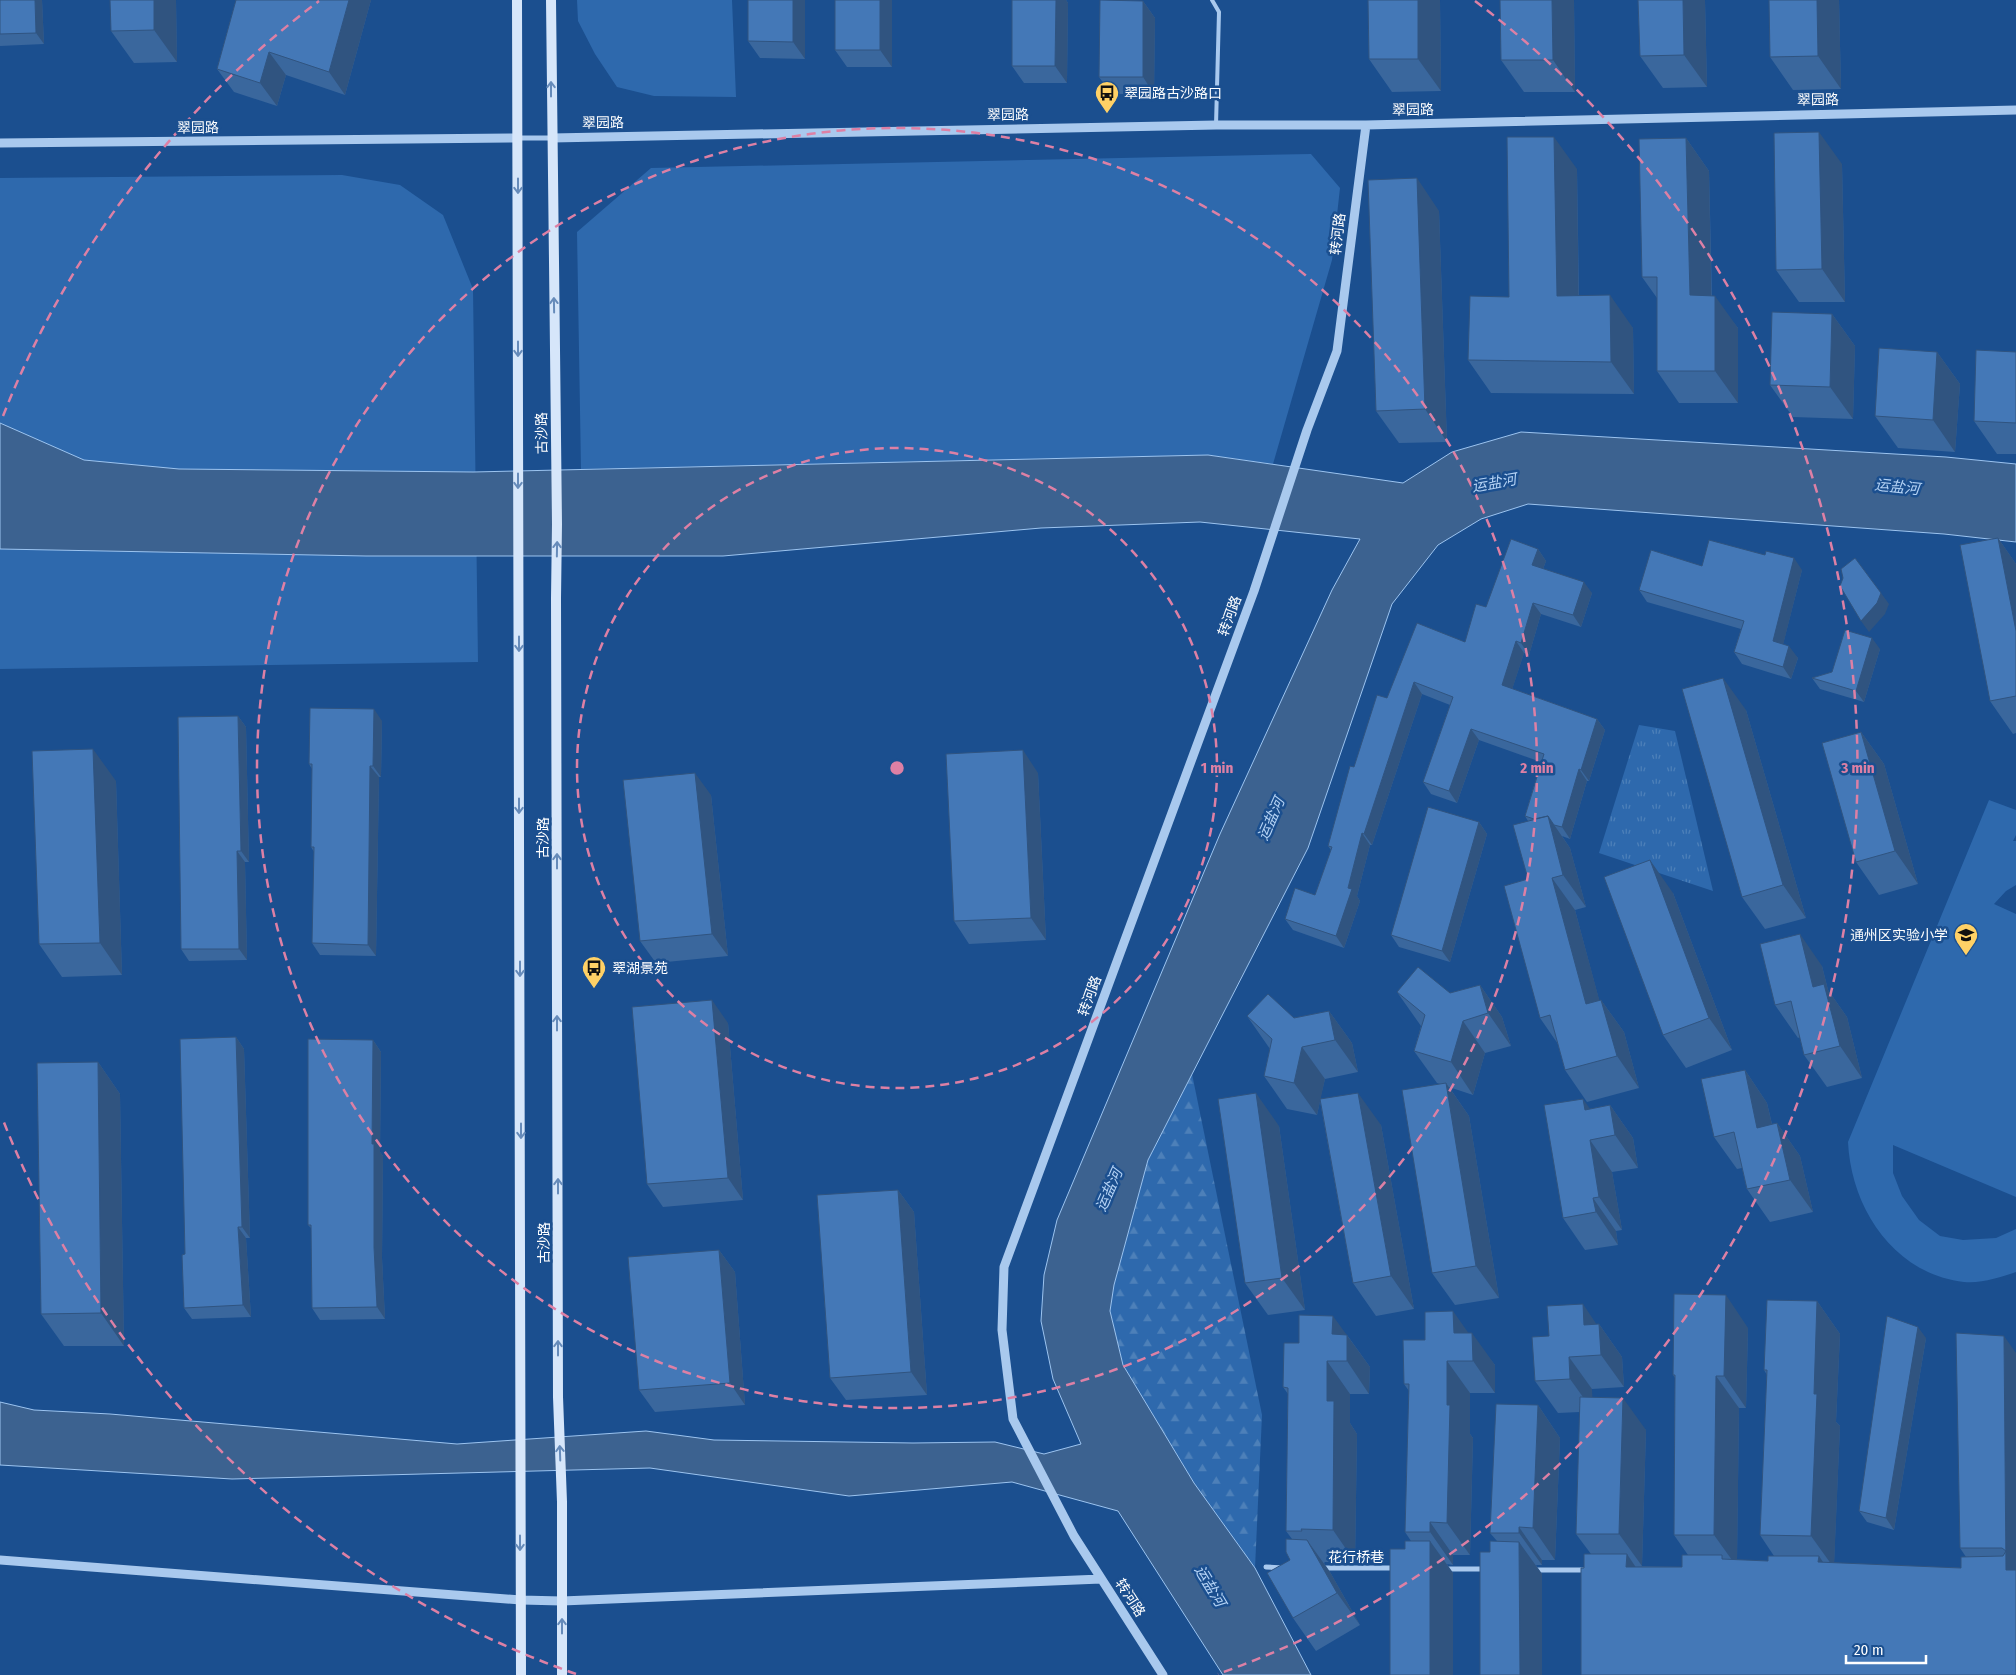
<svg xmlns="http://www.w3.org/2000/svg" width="2016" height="1675" font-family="'Fira Sans Condensed','Noto Sans SC',sans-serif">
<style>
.grass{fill:url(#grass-tufts)}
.forest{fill:url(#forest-firs)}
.green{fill:#2e69ad}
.water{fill:#3c6290;stroke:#9cc4f0}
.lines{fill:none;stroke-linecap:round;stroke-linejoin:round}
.service{stroke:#a9c9ee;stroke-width:4}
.minor{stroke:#a9c9ee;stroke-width:5}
.tertiary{stroke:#a9c9ee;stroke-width:9}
.secondary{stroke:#d6e6fa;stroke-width:10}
.wall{fill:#3a679d}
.shaded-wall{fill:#305480}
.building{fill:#4478b7;stroke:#305480}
.oneway{stroke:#668bba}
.ring{fill:none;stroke:#dd80a5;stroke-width:2.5;stroke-dasharray:9 6}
.labels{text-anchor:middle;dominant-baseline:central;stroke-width:5;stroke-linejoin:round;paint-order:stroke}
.poi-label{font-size:14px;fill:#fff;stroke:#1b4f8f;text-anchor:start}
.street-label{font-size:14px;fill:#fff;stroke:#1b4f8f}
.water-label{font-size:15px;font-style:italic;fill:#b5d3f5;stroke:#1b4f8f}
.centre{fill:#dd80a5;stroke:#1b4f8f;stroke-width:2.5}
.ring-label{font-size:15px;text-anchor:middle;font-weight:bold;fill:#dd80a5;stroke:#1b4f8f;stroke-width:5;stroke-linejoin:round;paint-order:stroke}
</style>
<defs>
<pattern id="grass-tufts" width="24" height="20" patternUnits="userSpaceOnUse" patternTransform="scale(1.25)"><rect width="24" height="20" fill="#2e69ad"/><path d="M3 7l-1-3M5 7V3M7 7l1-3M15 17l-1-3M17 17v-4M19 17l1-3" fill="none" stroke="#4d80b9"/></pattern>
<pattern id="forest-firs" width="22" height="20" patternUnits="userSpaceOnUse" patternTransform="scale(1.25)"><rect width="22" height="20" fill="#2e69ad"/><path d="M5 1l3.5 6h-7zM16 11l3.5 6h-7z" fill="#4d80b9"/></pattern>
</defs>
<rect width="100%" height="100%" fill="#1b4f8f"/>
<path class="grass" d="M1639,725L1675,731L1713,891L1599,853Z"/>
<path class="forest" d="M1192,1074L1262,1415L1255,1568L1194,1483L1123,1365L1110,1311L1114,1285L1148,1160Z"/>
<path class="green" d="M577,0H732L736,97L654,96L617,87L595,54L578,21Z
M1311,154L1340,188L1332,260L1273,464L1208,455L581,469L577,232L651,168Z
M342,175L400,185L443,215L473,289L478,662L0,669V178Z
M1989,800L2016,810V835L2013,841H2016V885L2006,891L1994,904L2016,914V1197L1893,1145V1173L1902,1196L1919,1220L1940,1236L1963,1240L1996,1238L2016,1229V1272C2001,1277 1980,1284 1964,1282C1894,1274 1851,1208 1848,1142Z"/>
<path class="water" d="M0,423L84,460L179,469L473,472L1208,455L1403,483L1452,452L1521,432L1946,457L2016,464V542L1944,534L1528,504L1481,519L1438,545L1392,604L1308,848L1148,1160L1114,1285L1110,1311L1123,1365L1194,1483L1255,1568L1311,1675H1223L1118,1511L1012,1482L849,1496L650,1468L232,1479L0,1465V1402L34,1410L110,1414L457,1444L646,1431L714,1440L913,1443L995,1442L1044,1454L1081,1444L1053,1379L1041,1321L1044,1275L1057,1220L1220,834L1332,590L1360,539L1200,522L1041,528L723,556H366L0,549Z"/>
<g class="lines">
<path class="service" d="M1212,0L1219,12L1216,125"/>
<path class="minor" d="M518,138H552
M1266,1567L1283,1568
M1322,1568H1396
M1444,1569H1486
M1534,1570H1588"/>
<path class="tertiary" d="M552,138L1216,125H1366L2016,110
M0,143L518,138
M0,1560L521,1600L562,1601L1101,1579
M1163,1675L1074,1536L1013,1419L1002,1330L1004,1267L1254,591L1307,430L1337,351L1366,125"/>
<path class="secondary" d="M517,0L521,1675
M551,0L557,524L556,598L558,1397L562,1502V1675"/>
</g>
<path class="wall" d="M0,0H42L44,44L0,46Z
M176,0L177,62L134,63L111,31Z
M236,0H371L345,95L286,75L277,106L234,92L217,69Z
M805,0V59L760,58L748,41Z
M835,0H892V67H847L835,50Z
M1012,0H1066L1068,3L1067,83H1024L1012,66Z
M1440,0L1441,91L1392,92L1369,59Z
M1500,0H1574L1575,92H1524L1501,60Z
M1638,0H1705L1707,87L1663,88L1640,56Z
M1839,0L1841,89L1793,90L1770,57Z
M1143,1L1155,18L1154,94H1111L1099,77Z
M1686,138L1709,171L1712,296L1738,328V403H1679L1657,371V298L1642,277Z
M1842,164L1845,302H1799L1776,270Z
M1577,169L1579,296L1633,328L1634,394L1491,393L1468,360L1509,297Z
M1439,211L1447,442L1399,443L1376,411Z
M1832,314L1855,346L1853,419L1793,417L1770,385Z
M1937,352L1960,384L1955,452L1898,448L1875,416Z
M2016,352V454H1997L1974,421Z
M1998,538L2016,564V733L2013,734L1990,701Z
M1538,549L1546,561L1543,569L1592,593L1581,627L1541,614L1529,655L1524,653L1512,689L1597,719L1605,730L1589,781H1587L1570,839L1562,836L1570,848L1586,907L1575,910L1599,1000H1601L1624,1032L1639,1088L1587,1102L1565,1070L1558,1044L1540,1018L1528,879V821L1525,816L1541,762L1479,740L1457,803L1431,794L1423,782L1450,705L1422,694L1372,845H1370L1357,896L1360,901L1344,948L1293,930L1285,919L1315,895L1331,850L1328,846L1354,767L1387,698L1465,642L1486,607Z
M1702,566L1802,570L1783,644L1798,658L1791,679L1742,664L1734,652L1741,629L1647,602L1639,590Z
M1880,649L1864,702L1820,689L1812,678L1832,672Z
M1746,710L1806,918L1765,929L1742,897Z
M238,716L246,727L249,862H245L247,960L189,961L181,949Z
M382,721L381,777H379L376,956L320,955L312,943L314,852L311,847L312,769L309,764Z
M1861,732L1884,764L1918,884L1879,895L1856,862Z
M1038,773L1046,940L969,944L954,921Z
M116,781L122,975L62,977L39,944Z
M711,795L728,956L656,963L640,941Z
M1479,822L1487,834L1450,962L1399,947L1391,935Z
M1673,893L1732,1050L1686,1068L1663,1035Z
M1822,966L1828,990L1847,1017L1862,1078L1827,1087L1804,1055L1800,1037L1798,1038L1775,1005Z
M1480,985L1502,1017L1511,1046L1485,1053L1473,1095L1449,1087L1469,1116L1499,1298L1455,1305L1432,1273L1440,1084L1437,1083L1414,1051L1421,1026L1397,992L1450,993Z
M1329,1011L1352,1043L1358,1072L1325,1079L1320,1099L1381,1125L1414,1309L1376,1316L1353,1283L1320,1101L1317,1115L1287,1109L1264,1076L1270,1049L1247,1016L1294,1018Z
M728,1023L743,1200L663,1207L647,1184Z
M236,1037L244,1049L250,1238H246L251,1317L192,1319L184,1308L185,1254Z
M373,1040L381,1052L380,1152L383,1156L382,1258L385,1319L320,1320L312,1308L311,1228L308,1225Z
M98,1062L120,1094L124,1346H64L41,1314Z
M1745,1070L1767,1103L1772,1124L1777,1123L1800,1156L1813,1212L1770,1222L1747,1189L1742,1168L1737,1169L1714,1137Z
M1610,1105L1633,1138L1638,1168L1612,1172L1622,1230L1616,1231L1618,1245L1585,1250L1563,1218L1590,1109Z
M1279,1126L1305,1310L1268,1315L1245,1283Z
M898,1190L914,1212L927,1395L846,1400L830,1378Z
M719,1250L735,1272L745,1405L655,1412L639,1390Z
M1817,1301L1840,1334L1836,1422L1840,1426L1834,1563L1961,1568L1966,1557L1960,1548L2004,1336L2016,1675L1584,1568L1591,1554L1576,1534L1580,1412L1558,1413L1535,1381L1549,1336L1599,1324L1622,1357L1624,1387L1592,1389V1397L1646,1430L1642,1566H1635L1682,1567L1688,1555L1674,1535L1675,1378L1673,1375L1748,1328L1746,1408H1739L1737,1560L1768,1561L1774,1556L1760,1535L1767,1375L1764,1370Z
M1469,1333L1495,1365V1393H1470V1434L1473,1438L1470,1555H1453V1565L1447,1564L1453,1573V1675H1390L1405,1549L1411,1541L1405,1532L1409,1391L1404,1384L1425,1340Z
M1347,1335L1370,1367L1369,1394H1350V1423L1357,1434L1355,1562H1324L1325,1563H1324L1330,1572L1360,1625L1316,1651L1293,1618L1290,1560L1292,1539L1286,1531L1288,1394L1283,1387L1299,1343Z
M1926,1338L1894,1530L1867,1522L1859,1511Z
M1538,1405L1560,1438L1555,1560H1542V1565H1536L1542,1574V1675H1480L1497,1541L1490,1533Z"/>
<path class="shaded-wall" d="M35,0H42L44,44L36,33Z
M154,0H176L177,62L154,30Z
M349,0H371L345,95L329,72Z
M793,0H805V59L793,42Z
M880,0H892V67L880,50Z
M1056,0H1066L1068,3L1067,83L1055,66Z
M1418,0H1440L1441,91L1418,59Z
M1552,0H1574L1575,92L1553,60Z
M1683,0H1705L1707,87L1684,55Z
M1817,0H1839L1841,89L1818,56Z
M1143,1L1155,18L1154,94L1143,77Z
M269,52L286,75L277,106L260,83Z
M1819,132L1842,164L1845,302L1822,269Z
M1554,137L1577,169L1579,328L1557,296Z
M1686,138L1709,171L1712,328L1690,295Z
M1417,178L1439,211L1447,442L1425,409Z
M1610,295L1633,328L1634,394L1611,362Z
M1715,296L1738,328V403L1715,371Z
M1832,314L1855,346L1853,419L1830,387Z
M1937,352L1960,384L1955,452L1933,420Z
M1998,538L2016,564V631Z
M1538,549L1546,561L1540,577L1532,565Z
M1794,558L1802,570L1781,653L1773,641Z
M1584,582L1592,593L1581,627L1573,615Z
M1881,593L1889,604L1885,614L1869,632L1861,621Z
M1533,603L1541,614L1529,655L1521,643Z
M1872,638L1880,649L1864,702L1856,691Z
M1516,641L1524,653L1510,696L1502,685Z
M1789,646L1798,658L1791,679L1783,667Z
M1723,678L1746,710L1806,918L1783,885Z
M1414,682L1422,694L1372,845L1364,834Z
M374,709L382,721L381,777L373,766Z
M238,716L246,727L249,862L241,851Z
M1597,719L1605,730L1589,781L1581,770Z
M1471,729L1479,740L1457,803L1449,791Z
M1861,732L1884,764L1918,884L1895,851Z
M93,749L116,781L122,975L100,943Z
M1023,750L1038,773L1046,940L1031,918Z
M370,766L379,777L376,956L368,945Z
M1579,769L1587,781L1570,839L1562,827Z
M695,773L711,795L728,956L712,934Z
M1548,816L1570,848L1586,907L1563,875Z
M1479,822L1487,834L1450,962L1442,951Z
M1362,833L1370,845L1357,896L1360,901L1344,948L1336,936Z
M237,851L245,862L247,960L239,949Z
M1650,860L1673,893L1732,1050L1709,1018Z
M1552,878L1575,910L1609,1036L1586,1004Z
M1800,934L1822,966L1828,990L1847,1017L1862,1078L1840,1046L1813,987Z
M1480,985L1502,1017L1511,1046L1488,1013Z
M712,1000L728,1023L743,1200L728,1178Z
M1601,1000L1624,1032L1639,1088L1617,1056Z
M1329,1011L1352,1043L1358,1072L1335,1040Z
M1463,1021L1485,1053L1473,1095L1451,1062Z
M236,1037L244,1049L250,1238L242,1227Z
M373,1040L381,1052L380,1152L383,1156L382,1258L385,1319L377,1307L374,1247L372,1144Z
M1302,1047L1325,1079L1317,1115L1294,1083Z
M98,1062L120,1094L124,1346L101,1313Z
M1745,1070L1767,1103L1780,1160L1757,1128Z
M1446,1083L1469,1116L1499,1298L1476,1266Z
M1256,1093L1279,1126L1305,1310L1282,1278Z
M1358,1093L1381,1125L1414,1309L1391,1276Z
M1583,1099L1606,1131L1585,1110Z
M1610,1105L1633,1138L1638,1168L1615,1135Z
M1777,1123L1800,1156L1813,1212L1790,1180Z
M1590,1140L1612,1172L1622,1230L1599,1197Z
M898,1190L914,1212L927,1395L911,1372Z
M1593,1198L1616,1231L1618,1245L1596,1212Z
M238,1227L246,1238L251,1317L243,1305Z
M719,1250L735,1272L745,1405L730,1383Z
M1726,1295L1748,1328L1746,1408L1724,1376Z
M1817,1301L1840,1334L1836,1422L1840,1426L1834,1568L1811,1536L1814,1394Z
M1583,1304L1599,1328V1324L1622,1357L1624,1387L1601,1355L1584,1325Z
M1453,1311L1472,1338V1333L1495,1365V1393L1454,1333Z
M1333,1316L1370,1367L1369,1394L1347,1361L1332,1334Z
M1918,1327L1926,1338L1894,1530L1886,1518Z
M2004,1336L2016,1353V1583L2006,1570Z
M1569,1357L1592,1389L1593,1411L1570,1379Z
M1327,1361L1350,1394V1423L1357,1434L1355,1562L1333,1530L1327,1401Z
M1447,1361L1470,1393V1434L1473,1438L1470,1555L1447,1523Z
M1716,1376L1739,1408L1737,1567L1714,1535Z
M1623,1398L1646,1430L1642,1566L1619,1534Z
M1538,1405L1560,1438L1555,1560L1533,1528Z
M1430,1522L1453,1555V1565L1430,1532Z
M1519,1527L1542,1560V1565L1519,1533Z
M1307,1540L1330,1572L1360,1625L1337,1593Z
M1430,1541L1453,1573V1675H1430Z
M1519,1542L1542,1574V1675H1520Z
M1627,1554L1641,1575L1626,1567Z
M1819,1556L1833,1577L1818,1562Z"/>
<path class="building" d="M0,0H35L36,33L0,34Z
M110,0H154V30L111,31Z
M236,0H349L329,72L269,52L260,83L217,69Z
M748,0H793V42L748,41Z
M835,0H880V50H835Z
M1012,0H1056L1055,66H1012Z
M1100,0L1143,1V77H1099Z
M1368,0H1418V59H1369Z
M1500,0H1552L1553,60H1501Z
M1638,0H1683L1684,55L1640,56Z
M1769,0H1817L1818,56L1770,57Z
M1819,132L1822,269L1776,270L1774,133Z
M1507,137H1554L1557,296L1610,295L1611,362L1468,360L1470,296L1509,297Z
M1686,138L1690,295L1715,296V371H1657V277H1642L1639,139Z
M1417,178L1425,409L1376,411L1368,180Z
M1772,312L1832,314L1830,387L1770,385Z
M1879,348L1937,352L1933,420L1875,416Z
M1976,350L2016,352V423L1974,421Z
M1998,538L2016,631V696L1990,701L1960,545Z
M1511,539L1538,549L1532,565L1584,582L1573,615L1533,603L1521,643L1516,641L1502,685L1597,719L1581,770L1579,769L1562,827L1554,825L1548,816L1534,819L1525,816L1544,754L1471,729L1449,791L1423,782L1453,697L1414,682L1364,834L1362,833L1348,888L1352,889L1336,936L1285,919L1295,888L1315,895L1332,847L1328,846L1350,766L1354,767L1377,695L1387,698L1417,623L1465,642L1476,604L1486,607Z
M1709,540L1765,555L1766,551L1794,558L1773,641L1789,646L1783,667L1734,652L1744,621L1639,590L1651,550L1702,566Z
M1855,558L1881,593L1877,603L1861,621L1840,586L1843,578L1841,569Z
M1845,630L1872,638L1856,691L1812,678L1832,672Z
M1723,678L1783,885L1742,897L1682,689Z
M310,708L374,709L373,766H370L368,945L312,943L314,847H311L312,764H309Z
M238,716L241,851H237L239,949H181L178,717Z
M1861,732L1895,851L1856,862L1822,743Z
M93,749L100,943L39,944L32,751Z
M1023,750L1031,918L954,921L946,754Z
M695,773L712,934L640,941L623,780Z
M1428,807L1479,822L1442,951L1391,935Z
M1548,816L1563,875L1552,878L1586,1004L1601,1000L1617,1056L1565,1070L1550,1015L1540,1018L1504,886L1528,879L1513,825Z
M1650,860L1709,1018L1663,1035L1604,877Z
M1800,934L1813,987L1824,984L1840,1046L1804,1055L1791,1001L1775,1005L1760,944Z
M1418,967L1450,993L1480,985L1488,1013L1463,1021L1451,1062L1414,1051L1425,1015L1397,992Z
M1268,994L1294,1018L1329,1011L1335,1040L1302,1047L1294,1083L1264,1076L1272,1039L1247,1016Z
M712,1000L728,1178L647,1184L632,1007Z
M236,1037L242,1227H238L243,1305L184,1308L182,1255L185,1254L180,1039Z
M308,1039L373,1040L372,1144H374V1247L377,1307L312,1308L311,1225H308Z
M98,1062L101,1313L41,1314L37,1063Z
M1745,1070L1757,1128L1777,1123L1790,1180L1747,1189L1734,1132L1714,1137L1701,1079Z
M1446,1083L1476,1266L1432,1273L1402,1090Z
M1256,1093L1282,1278L1245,1283L1218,1099Z
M1358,1093L1391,1276L1353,1283L1320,1099Z
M1583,1099L1585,1110L1610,1105L1615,1135L1590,1140L1599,1197L1593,1198L1596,1212L1563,1218L1544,1105Z
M898,1190L911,1372L830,1378L817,1195Z
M719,1250L730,1383L639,1390L628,1257Z
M1674,1294L1726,1295L1724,1376H1716L1714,1535H1674L1675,1375H1673Z
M1767,1300L1817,1301L1814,1394H1817L1811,1536L1760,1535L1767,1370H1764Z
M1583,1304L1584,1325L1599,1324L1601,1355L1569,1357L1570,1379L1535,1381L1532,1337L1549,1336L1547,1306Z
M1453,1311L1454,1333H1472L1473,1361H1447V1405H1450L1447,1523L1430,1522V1532H1405L1409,1384H1404L1403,1340H1425V1312Z
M1299,1315L1333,1316L1332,1334L1347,1335V1361H1327V1401H1334L1333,1530L1301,1529L1302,1531H1286L1288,1388L1283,1387L1284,1343H1299Z
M1887,1316L1918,1327L1886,1518L1859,1511Z
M1956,1333L2004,1336L2006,1570H2016V1675H1581V1568H1584V1554H1627L1626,1567H1682V1555H1722V1559L1768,1561V1556H1819L1818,1562L1961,1568V1557L2003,1556L2006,1551L2002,1548H1960Z
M1580,1397L1623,1398L1619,1534H1576Z
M1496,1404L1538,1405L1533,1528L1519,1527V1533H1490Z
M1286,1539L1307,1540L1337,1593L1293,1618L1267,1573L1290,1560L1286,1552Z
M1405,1541H1430V1675H1390V1549H1405Z
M1490,1541L1519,1542L1520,1675H1480V1552H1490Z"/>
<defs><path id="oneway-shaft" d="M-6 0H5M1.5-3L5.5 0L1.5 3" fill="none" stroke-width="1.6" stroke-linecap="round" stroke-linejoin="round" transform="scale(1.25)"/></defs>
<g class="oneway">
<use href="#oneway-shaft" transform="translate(551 89) rotate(-90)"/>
<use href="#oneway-shaft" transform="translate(518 186) rotate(90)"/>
<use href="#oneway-shaft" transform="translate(554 305) rotate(-91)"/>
<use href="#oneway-shaft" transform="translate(518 349) rotate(90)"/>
<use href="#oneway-shaft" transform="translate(518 481) rotate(90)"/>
<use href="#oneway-shaft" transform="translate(557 549) rotate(-89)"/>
<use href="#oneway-shaft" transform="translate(519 644) rotate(90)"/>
<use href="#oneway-shaft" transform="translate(519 806) rotate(90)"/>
<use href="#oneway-shaft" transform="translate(557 861) rotate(-90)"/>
<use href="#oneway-shaft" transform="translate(520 969) rotate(90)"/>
<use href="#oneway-shaft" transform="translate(557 1023) rotate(-90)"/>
<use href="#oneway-shaft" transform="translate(521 1131) rotate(90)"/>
<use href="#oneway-shaft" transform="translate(558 1186) rotate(-90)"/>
<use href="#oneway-shaft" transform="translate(558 1348) rotate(-90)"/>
<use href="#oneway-shaft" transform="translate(560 1453) rotate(-92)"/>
<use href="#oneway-shaft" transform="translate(520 1543) rotate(90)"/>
<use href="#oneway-shaft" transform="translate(562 1626) rotate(-90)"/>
</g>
<g class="ring">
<circle cx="897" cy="768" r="320"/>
<circle cx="897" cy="768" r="640"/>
<path d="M576 1674A961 961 0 0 1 3 1120M3 416A961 961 0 0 1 319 1M1475 1A961 961 0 0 1 1218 1674"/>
</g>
<defs>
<g id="bus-pin" transform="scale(1.25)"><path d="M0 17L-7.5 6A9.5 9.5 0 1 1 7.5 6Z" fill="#ffd166" stroke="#1b4f8f"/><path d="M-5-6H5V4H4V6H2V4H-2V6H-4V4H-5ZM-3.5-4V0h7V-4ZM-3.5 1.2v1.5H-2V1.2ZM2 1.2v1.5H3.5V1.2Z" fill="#111"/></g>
<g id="school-pin" transform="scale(1.25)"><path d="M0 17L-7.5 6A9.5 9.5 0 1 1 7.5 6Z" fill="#ffd166" stroke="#1b4f8f"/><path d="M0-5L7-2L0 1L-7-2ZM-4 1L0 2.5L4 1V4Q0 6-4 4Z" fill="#111"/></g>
</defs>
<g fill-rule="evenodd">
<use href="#bus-pin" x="1107" y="93"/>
<use href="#school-pin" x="1966" y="935"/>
<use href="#bus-pin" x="594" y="968"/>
</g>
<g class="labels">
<g class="poi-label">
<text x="1124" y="93">翠园路古沙路口</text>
<text x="1948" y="935" text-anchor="end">通州区实验小学</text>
<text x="612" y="968">翠湖景苑</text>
</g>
<g class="street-label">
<text transform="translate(1818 100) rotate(-1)">翠园路</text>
<text transform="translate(1413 110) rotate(-1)">翠园路</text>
<text transform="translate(1008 115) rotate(-1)">翠园路</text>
<text transform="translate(603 123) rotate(-1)">翠园路</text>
<text transform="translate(198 128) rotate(-1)">翠园路</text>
<text transform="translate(1338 234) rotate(-83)">转河路</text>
<text transform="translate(542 433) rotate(-91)">古沙路</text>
<text transform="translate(1230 616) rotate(-70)">转河路</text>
<text transform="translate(543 838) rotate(-90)">古沙路</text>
<text transform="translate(1090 996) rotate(-70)">转河路</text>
<text transform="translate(544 1243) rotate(-90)">古沙路</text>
<text x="1356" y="1557">花行桥巷</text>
<text transform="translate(1130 1598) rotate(57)">转河路</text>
</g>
<g class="water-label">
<text transform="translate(1494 483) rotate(-10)">运盐河</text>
<text transform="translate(1897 487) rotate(6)">运盐河</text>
<text transform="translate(1271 819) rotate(-66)">运盐河</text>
<text transform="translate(1109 1190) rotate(-66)">运盐河</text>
<text transform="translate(1210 1586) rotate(59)">运盐河</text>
</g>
</g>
<circle cx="897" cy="768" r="8" class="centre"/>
<g class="ring-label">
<text x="1217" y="773">1 min</text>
<text x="1537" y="773">2 min</text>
<text x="1858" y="773">3 min</text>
</g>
<path d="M1846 1655v8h80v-8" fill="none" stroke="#ffffff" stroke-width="2.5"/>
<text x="1854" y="1655" font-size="15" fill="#ffffff" stroke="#1b4f8f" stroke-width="4" paint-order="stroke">20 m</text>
</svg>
